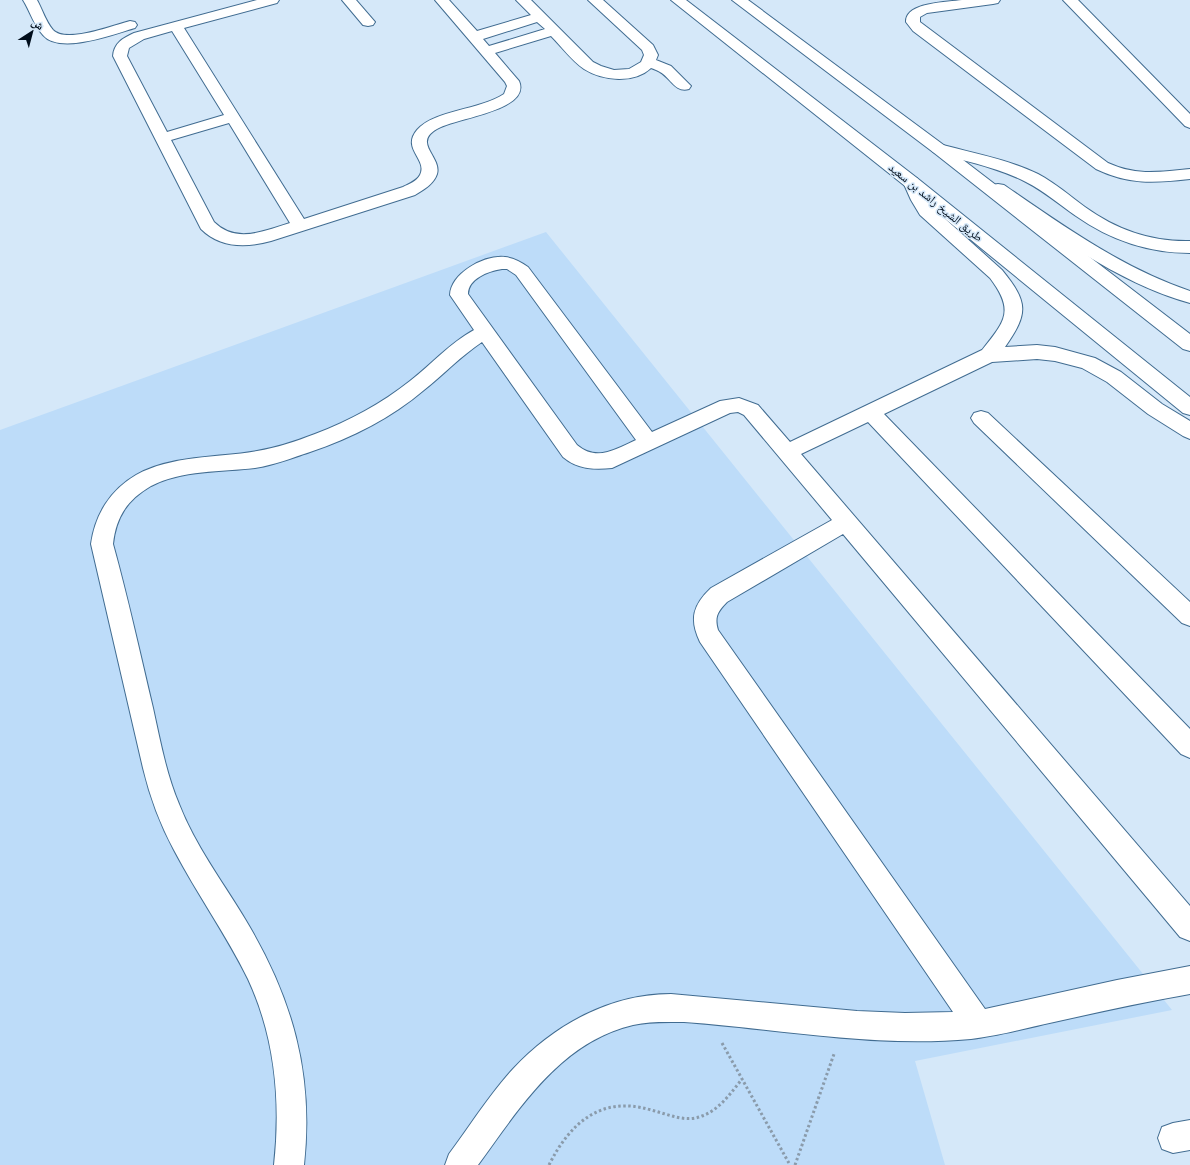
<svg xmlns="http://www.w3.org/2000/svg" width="1190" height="1165" font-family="'Open Sans','Noto Naskh Arabic',sans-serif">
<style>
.built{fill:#bddcf9}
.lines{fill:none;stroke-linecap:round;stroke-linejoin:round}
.minor-casing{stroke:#416c91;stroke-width:2}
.major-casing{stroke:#416c91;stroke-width:2}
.path{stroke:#8a9bab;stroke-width:3;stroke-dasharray:2.5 2.5;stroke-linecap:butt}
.minor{fill:#fff;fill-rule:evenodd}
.major{fill:#fff;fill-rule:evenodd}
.labels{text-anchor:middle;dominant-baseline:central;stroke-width:3;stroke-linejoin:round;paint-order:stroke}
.far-street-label{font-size:12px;fill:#000d1b;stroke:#d5e8f9}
</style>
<rect width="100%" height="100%" fill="#d5e8f9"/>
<path class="built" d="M546,232L1172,1010L915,1061L945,1165H0V430Z"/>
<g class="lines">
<g class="minor-casing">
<path id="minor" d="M23,0H37C42,9 46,22 53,30C66,44 114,25 130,21L135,22L137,25L135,28C114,34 60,55 43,35C34,26 30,11 23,0Z
M257,0H279L277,3L184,28L304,219L403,187C409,184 417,181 420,175C428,159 401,149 417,130C434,110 480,110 504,94L507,86L505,82L435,0H449L477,31L531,15L516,0H531L593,62L601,66L614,70L629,69L641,62L644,55L642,50L588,0H603L653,45L658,55L656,60L671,66L691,86L689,89C675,93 671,78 660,72C657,70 654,69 651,68C634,84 603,81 584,69C572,61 562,47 551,36L495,53L519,81C532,111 454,118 437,129C412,143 442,157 437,174C434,184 423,190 415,195L271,241C246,248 220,248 201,229L113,56C114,43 123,38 134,33ZM537,22L545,29L489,46L483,39ZM172,31L224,115L167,132L127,56L129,48L144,39ZM229,123L290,223C264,231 236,244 214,222L171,140Z
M342,0H356L375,22L373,25L368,26L363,25Z
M962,0H1000L998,3L993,4L927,13L920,17V22L1108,163C1136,176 1160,172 1190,169V179C1155,183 1129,185 1096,169L913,31L906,22C905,2 949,2 962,0Z
M1063,0H1078L1190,114V128L1185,126Z
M939,144C972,153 1007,159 1038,174C1055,183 1070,196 1085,207C1117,230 1151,242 1190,241V253C1149,253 1110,240 1076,216C1060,205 1044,191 1026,182C997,167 964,161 933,152L931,149L933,146Z
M911,177L917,178L932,207L1002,270C1028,302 1029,313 1005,347L1037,345L1055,347L1095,358L1121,372L1162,404L1190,421V439L1183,436L1148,414L1107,382L1082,368L1055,361L1037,359L992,362L884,414L1190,729V758L1181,754L868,422L801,454L1190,906V941L1180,937L843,534L727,602C718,611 714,617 718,630L985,1009L1117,980L1190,966V994C1144,1002 1099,1012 1054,1022C1026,1028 999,1036 971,1039C875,1048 780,1029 684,1022C667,1022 650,1021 633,1025C560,1042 519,1109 478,1165H445L449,1154C470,1126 489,1095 513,1069C554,1025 610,994 671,994L857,1011L905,1013L953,1012L700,642C689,619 693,605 711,588L832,520L744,415L738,412L730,413L612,468C594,470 577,469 563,457L482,342C461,356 444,374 424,390C391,418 352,438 310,452C292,458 274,465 255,468C221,472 182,470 151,486C127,500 116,517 113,544C128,598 140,653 153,708C160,740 166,773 179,804C195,845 222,881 245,919C292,997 314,1073 304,1165H274C281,1102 275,1037 248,979C226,934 197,894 174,850C160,824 150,797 143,768L91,544C95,515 110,490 136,475C172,455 217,458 257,451C276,448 297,441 315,434C349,421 381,404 410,381C432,364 450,343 474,330L450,295C451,273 484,255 505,257C514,258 521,262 528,267L652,432L720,401L739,398L758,405L790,442L982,350C1005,321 1015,311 990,278L920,215L911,200L903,182L905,178ZM502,269H507L516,275L636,440C616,449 597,462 577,445L468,294C468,279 488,271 502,269Z
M998,184L1004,185C1062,225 1122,268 1190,291V303C1118,283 1053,234 992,193L990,189L992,185Z
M981,411L988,413L1190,602V626L1182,623L974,423L971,418L974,413Z
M1190,1120V1150L1173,1153L1162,1149L1158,1138L1162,1127L1173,1123Z"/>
</g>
<g class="major-casing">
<path id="major" d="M671,0H686L917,178L1190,397V415L1183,413L905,186Z
M732,0H748L945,146L1190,334V351L1183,349L933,152Z"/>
</g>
<path class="path" d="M722,1043L790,1165
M549,1165C570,1123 601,1095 651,1110C668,1114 685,1123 702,1116C719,1110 731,1093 742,1079
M795,1165L834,1054"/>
<use href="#minor" class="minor"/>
<use href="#major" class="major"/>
</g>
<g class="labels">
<g class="far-street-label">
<text transform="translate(936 202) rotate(39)">طريق الشيخ راشد بن سعيد</text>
</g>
</g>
<g transform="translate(32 32) rotate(36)" stroke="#d5e8f9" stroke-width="3" paint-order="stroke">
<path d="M0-3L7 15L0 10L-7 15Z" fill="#000d1b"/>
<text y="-6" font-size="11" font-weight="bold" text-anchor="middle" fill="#000d1b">ش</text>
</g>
</svg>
